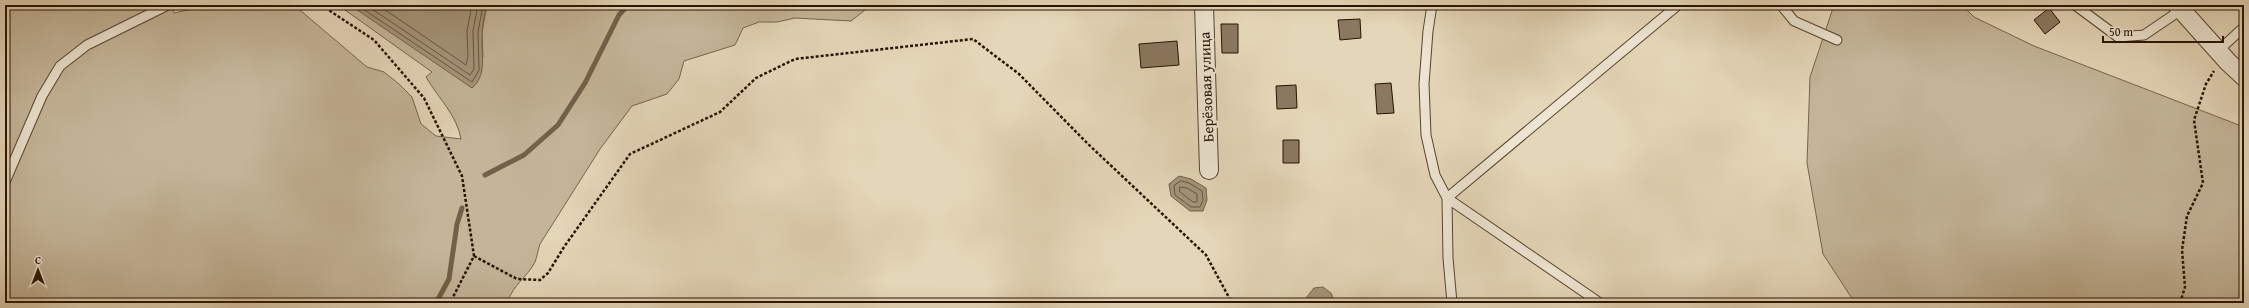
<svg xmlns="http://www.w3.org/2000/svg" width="2249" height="308" font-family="'Gentium Book Plus',serif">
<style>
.green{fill:#c4b599;stroke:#76644d}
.water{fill:#a4947a;stroke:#72604a}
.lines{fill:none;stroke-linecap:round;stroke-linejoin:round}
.shore{stroke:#66543e;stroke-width:1}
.stream{stroke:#72604a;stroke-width:5}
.building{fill:#8a7860;stroke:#281301}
.service-casing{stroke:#57442f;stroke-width:11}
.minor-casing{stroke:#57442f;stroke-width:20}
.path{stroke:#281301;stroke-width:2.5;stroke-dasharray:3 2;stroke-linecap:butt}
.service{stroke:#ede4d1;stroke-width:9}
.minor{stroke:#ede4d1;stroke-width:18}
.labels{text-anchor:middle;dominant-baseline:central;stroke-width:4;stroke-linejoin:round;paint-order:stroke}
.street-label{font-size:15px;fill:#281301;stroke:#ede4d1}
</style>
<rect width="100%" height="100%" fill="#e4d6b8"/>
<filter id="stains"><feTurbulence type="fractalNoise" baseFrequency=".005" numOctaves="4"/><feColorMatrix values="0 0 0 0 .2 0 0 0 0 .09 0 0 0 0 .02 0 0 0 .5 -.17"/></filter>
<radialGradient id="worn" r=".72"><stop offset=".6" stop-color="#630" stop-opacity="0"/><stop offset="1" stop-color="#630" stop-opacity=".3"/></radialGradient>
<path class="green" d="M5,5H171L174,13L210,5H294L367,67L384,72L399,84L412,97L421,124L436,136L461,139C457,115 438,98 426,77L432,72L338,5H350L393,33L483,57L482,32L487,5H863L865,10L851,21L795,18L777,22H759L743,28L735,45L684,61L679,79L667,94L632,106L600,149L540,244C538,250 537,257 535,262C526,279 514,283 507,303H5Z
M1834,5H1962L1974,17L2034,46L2244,127V303H1855L1823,254L1807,163L1810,77Z"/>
<path class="water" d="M350,5H487C483,17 482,31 482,43C482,59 486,76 472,88Z
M1179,176L1191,179L1206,188L1207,200L1203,211H1190L1171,196L1169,184Z
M1323,287L1331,293L1333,298L1331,303H1302L1314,288Z"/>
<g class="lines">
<path class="shore" d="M357,5L472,82L479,70L478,32L483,5
M366,5L470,75L474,69L473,31L478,5
M378,5L466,65L468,57L467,31L472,5
M1181,181L1189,183L1202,191L1203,200L1200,207H1191L1175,195L1174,186Z
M1180,187L1187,188L1197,194V202H1193L1180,192Z"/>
<path class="stream" d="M485,175L524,155L558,125L585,83L619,15L628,5
M436,303L449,279L457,224L462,208"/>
</g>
<path class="building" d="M2049,8L2060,22L2045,34L2034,20Z
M1360,19L1361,38L1340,40L1338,20Z
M1221,24H1238V53H1222Z
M1177,41L1179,65L1141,68L1139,44Z
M1391,83L1394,113L1377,114L1375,84Z
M1296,85L1297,108L1277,109L1276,86Z
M1283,140H1299V163H1283Z"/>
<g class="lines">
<g class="service-casing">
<path id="service" d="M1432,5L1428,31L1424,84L1426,135L1435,175L1447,198L1600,303
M1781,5L1794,21L1837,40
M2075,5L2118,37L2144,35L2181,10
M2218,51L2244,27
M5,182L42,96L60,66L87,45L168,5
M1447,198L1678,5
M1447,198L1448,258L1452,303"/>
</g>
<g class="minor-casing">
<path id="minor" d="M1204,5L1209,170
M2177,5L2228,62L2244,77"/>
</g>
<path class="path" d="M321,5L374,40L424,98L462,176L474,256L450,303
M474,256L517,279L540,280L548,273L564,247L630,154L720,112L756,78L795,59L973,39L1019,74L1088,144L1206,255L1232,303
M2180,303L2185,287L2182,250L2187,216L2203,183L2194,120L2206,84L2214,71"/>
<use href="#service" class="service"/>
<use href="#minor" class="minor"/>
</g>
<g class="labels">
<g class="street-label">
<text transform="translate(1206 87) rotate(-92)">Берёзовая улица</text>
</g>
</g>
<rect width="2249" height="308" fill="none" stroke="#e4d6b8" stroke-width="20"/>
<rect x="6" y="6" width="2237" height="296" fill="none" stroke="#281301" stroke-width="2"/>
<rect x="10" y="10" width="2229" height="288" fill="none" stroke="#281301"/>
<g transform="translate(38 270)" stroke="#ede4d1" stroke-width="3" paint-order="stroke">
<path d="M0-3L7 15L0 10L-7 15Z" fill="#281301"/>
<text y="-6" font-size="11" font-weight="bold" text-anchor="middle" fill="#281301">С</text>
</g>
<path d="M2103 36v6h120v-6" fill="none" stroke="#281301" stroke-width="2"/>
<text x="2109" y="36" font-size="12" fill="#281301" stroke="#ede4d1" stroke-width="3" paint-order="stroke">50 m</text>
<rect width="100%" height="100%" filter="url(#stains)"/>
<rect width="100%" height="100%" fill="url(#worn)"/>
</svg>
